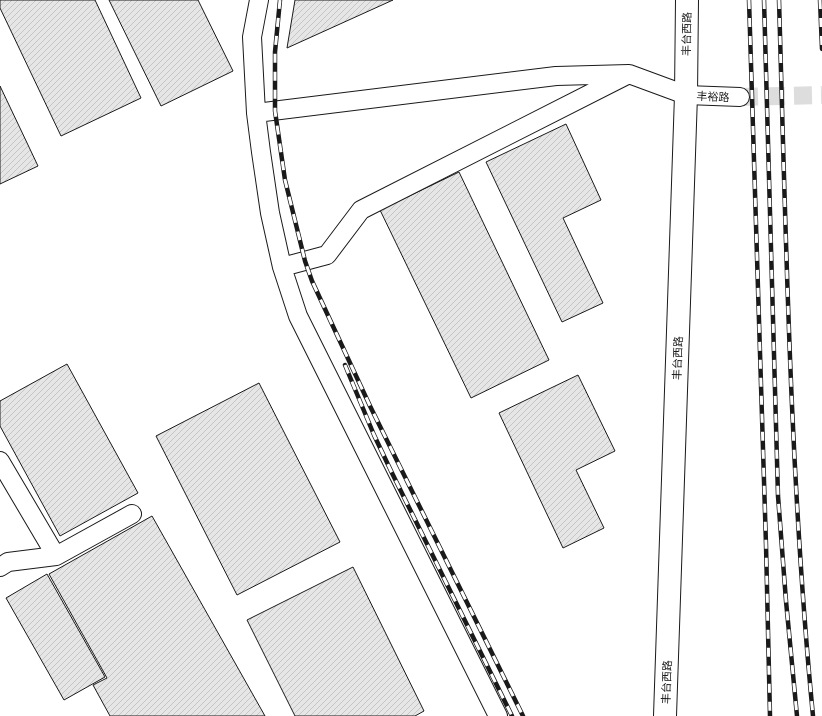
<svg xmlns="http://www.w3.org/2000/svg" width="822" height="716" font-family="'Open Sans','Noto Sans SC',sans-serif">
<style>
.building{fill:url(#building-hatch);stroke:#1a1a1a}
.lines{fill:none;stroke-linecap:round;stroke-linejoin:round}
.minor-tunnel{stroke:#ddd;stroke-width:18;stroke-dasharray:18 9;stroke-linecap:butt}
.minor-casing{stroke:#1a1a1a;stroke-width:20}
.major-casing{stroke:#1a1a1a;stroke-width:24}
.minor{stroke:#fff;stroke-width:18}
.major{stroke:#fff;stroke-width:22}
.rail-casing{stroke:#1a1a1a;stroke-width:4.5}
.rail{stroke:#fff;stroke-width:3;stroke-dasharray:9;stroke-linecap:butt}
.labels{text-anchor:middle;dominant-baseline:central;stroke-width:3;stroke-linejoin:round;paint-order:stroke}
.street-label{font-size:11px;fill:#1a1a1a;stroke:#fff}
</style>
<defs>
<pattern id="building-hatch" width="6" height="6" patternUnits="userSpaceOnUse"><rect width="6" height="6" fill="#e6e6e6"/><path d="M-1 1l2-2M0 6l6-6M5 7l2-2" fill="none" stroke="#c5c5c5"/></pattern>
</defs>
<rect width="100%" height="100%" fill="#fff"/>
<path class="building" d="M0,0H95L141,98L61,136L0,8Z
M109,0H198L233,71L161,106Z
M295,0H393L287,48Z
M0,86L38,166L0,184Z
M566,124L601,200L563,218L603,303L562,322L486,162Z
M459,172L549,360L471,398L380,210Z
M67,364L138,493L60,536L0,426V401Z
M578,375L615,451L576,470L604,528L563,548L499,413Z
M259,383L340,542L237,595L156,436Z
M152,516L265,716H110L93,685L107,678L49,574Z
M353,567L424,711L415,716H295L247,620Z
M47,574L105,677L64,700L6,598Z"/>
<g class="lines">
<path class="minor-tunnel" d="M740,97L822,95"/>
<g class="minor-casing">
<path id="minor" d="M259,0L252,37L256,113L261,152L270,213L282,267L298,316L498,716
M256,113L556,76L629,74L686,95L740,97
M282,267L327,255L361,210L625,76
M0,461L56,556
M0,567L8,562L56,556L132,514"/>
</g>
<g class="major-casing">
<path id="major" d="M665,716L686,95L687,0"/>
</g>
<use href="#minor" class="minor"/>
<use href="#major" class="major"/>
<g class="rail-casing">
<path id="rail" d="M280,0L275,52V111L285,180L305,261L312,281L370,406L523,716
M749,0L766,545L770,716
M764,0L778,496L786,601L797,716
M779,0C786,239 790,478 813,716
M820,0L822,49
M345,365L374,435L392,473L512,716"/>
</g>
<use href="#rail" class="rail"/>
</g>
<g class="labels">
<g class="street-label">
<text transform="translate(686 34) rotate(-89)">丰台西路</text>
<text transform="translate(713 96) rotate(3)">丰裕路</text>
<text transform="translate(677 358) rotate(-88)">丰台西路</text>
<text transform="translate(666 682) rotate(-88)">丰台西路</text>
</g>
</g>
</svg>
